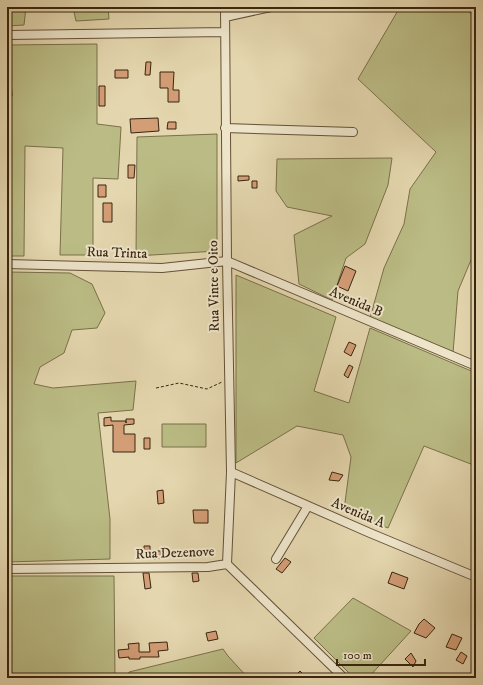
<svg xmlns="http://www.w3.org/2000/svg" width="483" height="685" font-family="'IM FELL DW Pica',serif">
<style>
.green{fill:#bbbc85;stroke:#7a704a}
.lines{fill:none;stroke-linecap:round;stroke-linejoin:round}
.stream{stroke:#747c73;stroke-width:2}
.building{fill:#d39d76;stroke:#39250f}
.minor-casing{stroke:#645137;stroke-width:10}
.path{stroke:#39250f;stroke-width:1;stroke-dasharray:3 2;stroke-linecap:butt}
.minor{stroke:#ede4ca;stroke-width:8}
.labels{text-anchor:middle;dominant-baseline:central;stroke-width:4;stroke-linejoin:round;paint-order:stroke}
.street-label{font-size:14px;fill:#39250f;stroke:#ede4ca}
</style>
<rect width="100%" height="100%" fill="#e4d6ae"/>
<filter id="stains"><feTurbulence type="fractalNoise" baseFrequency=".005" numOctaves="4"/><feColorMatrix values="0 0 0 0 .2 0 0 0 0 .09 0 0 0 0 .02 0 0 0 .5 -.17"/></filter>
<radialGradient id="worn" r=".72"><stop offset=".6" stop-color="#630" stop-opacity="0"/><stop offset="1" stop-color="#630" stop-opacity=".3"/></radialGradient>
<path class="green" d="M7,7H26L24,25L7,26Z
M73,7H108L109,19L76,21Z
M400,7H476V248L458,291L453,353L370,318L384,268L404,224L410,189L436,152L358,79Z
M97,44V124L121,127L118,179L93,178V255H60L63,148L25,146L24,256H7V45Z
M217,134V251L136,256L137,137Z
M392,158L388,185L365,244L346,258L332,300L299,284L294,235L332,216L287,207L276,191L277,159Z
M7,272L70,273L92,284L105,313L97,328L72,330L64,353L40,367L34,384L53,388L136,381L133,410L98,413L110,519V559L7,562Z
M236,275L336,317L314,391L349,403L370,328L476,373V466L424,446L388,528L344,510L351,457L343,435L297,426L236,463Z
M162,424H206V447H162Z
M7,576H114L115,678H7Z
M353,598L411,631L368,678H354L314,638Z
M223,649L228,656L248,678H128L129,672Z"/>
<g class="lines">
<path class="stream" d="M467,7L476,21"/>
</g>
<path class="building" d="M146,62H151L150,75H145Z
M115,70H128V78H115Z
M160,72H174L173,90H179V102H168V88H160Z
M7,81H11L12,96H7Z
M99,86H105V106H99Z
M158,118L159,131L131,133L130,119Z
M168,122H176V129H167Z
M128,165H135L134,178H128Z
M238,176H249V180L238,181Z
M252,181H257V188H252Z
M98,185H106V197H98Z
M103,203H112V222H103Z
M345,266L356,271L348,291L337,286Z
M349,342L356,345L351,356L344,352Z
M349,365L353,367L348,378L344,375Z
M111,417V421H126V423V419H134V424L124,425V434H135V452H113V425L104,426V418Z
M144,438H150V449H144Z
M332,472L343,475L339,481L329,480Z
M163,490L164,503L158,504L157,491Z
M193,510H208V523H194Z
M144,546H150V553H144Z
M154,551H161V558L154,559Z
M285,558L291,562L282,573L276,569Z
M392,572L408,578L404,589L388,583Z
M143,573H149L151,588L145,589Z
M192,573H198L199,581L193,582Z
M424,619L435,628L426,638L414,633L419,624Z
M216,631L218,639L208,641L206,633Z
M452,634L462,638L456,650L446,647Z
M167,642L168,650L158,651L159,657H140V659H129V657L119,658L118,650L129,649L128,644L139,643V652H150L149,643Z
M461,652L467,656L463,664L456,660Z
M411,653L416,661L413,667L405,659Z
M300,671L307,678H293Z"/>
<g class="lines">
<g class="minor-casing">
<path id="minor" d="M225,7L227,261L231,472L227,564
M225,17L271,7
M7,35L225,32
M225,128L353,132
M7,264L162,268L227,261L476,366
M231,472L370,533L476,577
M276,559L308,506
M7,569L208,567L227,564L344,678"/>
</g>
<path class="path" d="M156,388L179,383L207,389L222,382"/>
<use href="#minor" class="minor"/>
</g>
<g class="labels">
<g class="street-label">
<text transform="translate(117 253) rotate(2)">Rua Trinta</text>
<text transform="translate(214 286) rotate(-91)">Rua Vinte e Oito</text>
<text transform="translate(356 302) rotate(23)">Avenida B</text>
<text transform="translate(358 513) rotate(23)">Avenida A</text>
<text transform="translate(175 553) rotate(-2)">Rua Dezenove</text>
</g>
</g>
<rect width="483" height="685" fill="none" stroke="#e4d6ae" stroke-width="24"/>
<rect x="8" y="8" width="467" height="669" fill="none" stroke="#39250f" stroke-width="2"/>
<rect x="12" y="12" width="459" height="661" fill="none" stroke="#39250f"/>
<path d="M337 659v6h88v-6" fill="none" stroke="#39250f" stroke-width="2"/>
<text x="343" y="659" font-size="12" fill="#39250f" stroke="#ede4ca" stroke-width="3" paint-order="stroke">100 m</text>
<rect width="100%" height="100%" filter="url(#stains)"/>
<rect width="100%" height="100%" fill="url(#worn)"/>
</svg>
